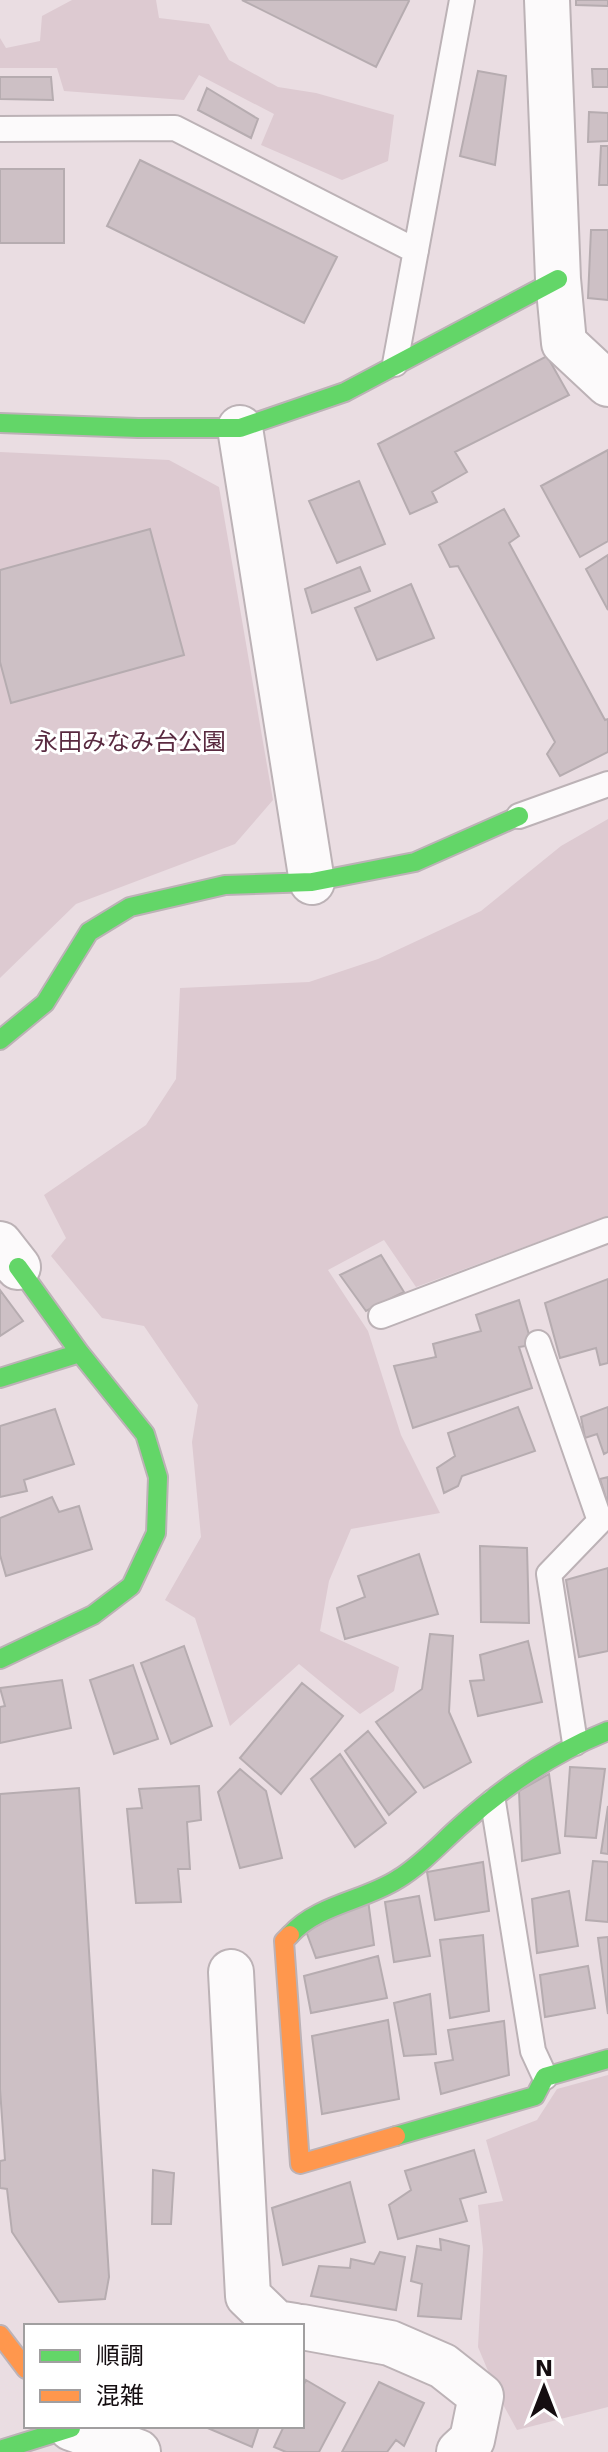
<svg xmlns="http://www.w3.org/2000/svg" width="608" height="2452" font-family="'DejaVu Sans','Noto Sans JP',sans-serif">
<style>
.green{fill:#ddcad1}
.building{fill:#cdc0c5;stroke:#b6acb0;stroke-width:2}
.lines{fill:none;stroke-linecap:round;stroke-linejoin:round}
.lane-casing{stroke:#bcb2b6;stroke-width:28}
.street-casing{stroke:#bcb2b6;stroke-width:48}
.fast-casing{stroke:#bcb2b6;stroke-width:22}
.slow-casing{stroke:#bcb2b6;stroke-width:22}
.lane{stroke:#fcfafb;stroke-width:24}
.street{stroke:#fcfafb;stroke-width:44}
.fast{stroke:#63d668;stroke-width:18}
.slow{stroke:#ff974d;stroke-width:18}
.labels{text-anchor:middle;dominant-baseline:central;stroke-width:6;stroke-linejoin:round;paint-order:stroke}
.park-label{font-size:24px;fill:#592a40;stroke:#fff}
</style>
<rect width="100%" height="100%" fill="#eadde2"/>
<path class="green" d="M72,0H156L159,18L209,24L229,60L278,87L316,93L394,115L388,161L342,180L261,145L274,114L199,75L184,100L64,91L57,68H0V38L6,48L40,41L42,16Z
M0,452L169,460L219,487L273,800L235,844L76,904L0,978Z
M608,819V1216L416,1287L384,1240L328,1270L368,1331L401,1435L440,1513L351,1529L329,1581L320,1631L399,1667L394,1691L360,1714L299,1664L230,1726L195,1618L165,1600L201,1537L192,1442L198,1405L144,1326L102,1318L51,1256L66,1238L44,1195L146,1125L176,1079L180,988L309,982L378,959L481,911L561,846Z
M608,2075V2407L517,2430L499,2397L478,2347L483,2249L478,2205L503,2201L486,2140L537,2120L557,2089Z"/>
<path class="building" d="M242,0H408L409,1L376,67Z
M576,0H608V6L576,5Z
M592,69H608V87H593Z
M478,71L506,76L495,165L460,156Z
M0,77H51L53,100L0,99Z
M207,88L258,119L251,138L198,110Z
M589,112L608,113V141L588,142Z
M601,146H608V185H599Z
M140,160L337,257L304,323L107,226Z
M0,169H64V243H0Z
M591,230H608V300L588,298Z
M547,356L569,395L455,452L467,472L432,492L437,502L410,514L378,444Z
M608,450V541L580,557L541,486Z
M359,481L385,544L337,563L309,501Z
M504,509L519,536L509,543L605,720L608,719V752L560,776L547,754L555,742L458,566L450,567L439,545Z
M150,529L184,655L11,703L0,662V570Z
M608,555V610L586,569Z
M360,567L370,591L312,613L305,589Z
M411,584L434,638L377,660L355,608Z
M381,1255L404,1292L366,1311L340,1275Z
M608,1279V1363L600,1365L596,1348L560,1358L545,1303Z
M0,1290L23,1321L0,1336Z
M519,1300L532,1345L519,1347L532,1388L413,1428L394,1366L436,1357L433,1344L481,1331L476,1315Z
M518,1407L535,1451L462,1476L458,1486L444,1493L437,1468L455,1456L448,1433Z
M608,1407V1452L604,1454L597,1434L585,1438L581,1417Z
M55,1409L74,1464L24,1480L27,1491L0,1497V1426Z
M608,1477V1505L600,1479Z
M52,1497L59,1512L79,1506L92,1549L6,1576L0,1555V1518Z
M480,1546L527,1548L529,1623L481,1622Z
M419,1554L438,1614L345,1639L337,1608L365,1597L358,1576Z
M608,1568V1651L579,1657L566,1580Z
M430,1634L453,1636L449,1712L471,1762L424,1788L376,1722L422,1689Z
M528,1641L542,1702L478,1716L470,1681L484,1680L480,1655Z
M184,1646L212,1726L171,1744L141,1663Z
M133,1665L158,1739L114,1754L90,1680Z
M62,1680L71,1728L0,1743V1707L5,1706L0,1688Z
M302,1683L343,1716L281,1794L240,1758Z
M368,1731L416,1792L389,1815L345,1751Z
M340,1754L386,1823L355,1847L311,1779Z
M570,1767L605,1769L596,1838L565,1836Z
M240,1769L266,1791L282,1858L240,1868L218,1792Z
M549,1774L560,1853L522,1861L519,1791Z
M199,1786L201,1820L187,1822L190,1869H178L181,1902L136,1903L127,1809L142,1808L139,1789Z
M79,1788L109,2277L105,2299L59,2302L12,2232L7,2189L0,2188V2161L5,2160L0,2089V1794Z
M608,1806V1854L601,1853Z
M593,1861L608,1862V1922L586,1920Z
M483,1862L489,1911L435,1920L427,1872Z
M569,1891L578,1946L537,1953L532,1899Z
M419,1896L430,1956L394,1962L385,1902Z
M368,1900L374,1945L316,1958L306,1931Z
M483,1935L489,2011L450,2018L440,1940Z
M608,1937V2014L598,1938Z
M378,1956L387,1998L311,2013L304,1976Z
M588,1966L595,2008L545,2017L540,1975Z
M430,1994L436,2054L404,2056L394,2003Z
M388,2020L399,2099L322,2114L312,2036Z
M504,2021L509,2075L441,2094L435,2063L453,2060L448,2030Z
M474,2150L486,2192L460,2199L467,2221L398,2239L389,2205L411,2190L405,2171Z
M153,2170L174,2173L171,2224H152Z
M350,2182L365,2242L283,2265L272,2208Z
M440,2239L469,2246L461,2319L418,2316L422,2284L411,2281L417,2246L441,2250Z
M380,2252L405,2257L396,2310L311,2296L319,2266L350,2268L351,2259L374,2264Z
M306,2380L345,2403L319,2452H286L274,2447L284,2426H302V2388Z
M379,2382L424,2403L404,2446L396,2440L387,2452H342Z
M203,2426H259L252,2447Z"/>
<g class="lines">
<g class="lane-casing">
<path id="lane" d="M0,129L175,128L416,251
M395,364L462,0
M519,816L608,784
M381,1316L608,1230
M538,1343L600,1521L549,1574L575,1743
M493,1802L533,2051L545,2077"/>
</g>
<g class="street-casing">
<path id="street" d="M547,0L558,279L564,343L608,384
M240,428L312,882
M0,1244L18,1267
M231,1972L248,2296L276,2323L295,2326
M302,2327L390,2343L443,2366L481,2396L472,2440L459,2452
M71,2428L138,2452"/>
</g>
<g class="fast-casing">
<path id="fast" d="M0,423L138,428H240L345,392L558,279
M0,1040L45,1003L89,932L130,907L225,885L312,882L415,862L519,816
M0,1378L80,1353
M0,1659L93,1615L131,1586L156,1533L158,1477L145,1434L80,1353L18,1267
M290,1935C318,1904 364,1901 398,1879C421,1865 439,1845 459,1827C503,1787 552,1753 608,1731
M396,2136L535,2096L545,2077L608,2059
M0,2450L71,2428L70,2426"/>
</g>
<g class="slow-casing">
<path id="slow" d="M290,1935L284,1941L300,2164L396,2136
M0,2335L26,2369"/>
</g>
<use href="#lane" class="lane"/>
<use href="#street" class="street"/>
<use href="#fast" class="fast"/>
<use href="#slow" class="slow"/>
</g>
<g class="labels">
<g class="park-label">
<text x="130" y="742">永田みなみ台公園</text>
</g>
</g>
<rect x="24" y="2324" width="280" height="104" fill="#ffffff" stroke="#a19fa0" stroke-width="2"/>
<rect x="40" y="2350" width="40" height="12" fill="#63d668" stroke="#a19fa0" stroke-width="2"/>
<text x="96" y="2364" font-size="24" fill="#150e11">順調</text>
<rect x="40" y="2390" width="40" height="12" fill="#ff974d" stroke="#a19fa0" stroke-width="2"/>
<text x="96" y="2404" font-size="24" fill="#150e11">混雑</text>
<g transform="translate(544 2388)" stroke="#ffffff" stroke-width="6" paint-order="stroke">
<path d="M0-6L14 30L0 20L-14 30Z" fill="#150e11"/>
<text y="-12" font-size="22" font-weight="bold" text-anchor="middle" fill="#150e11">N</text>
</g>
</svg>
